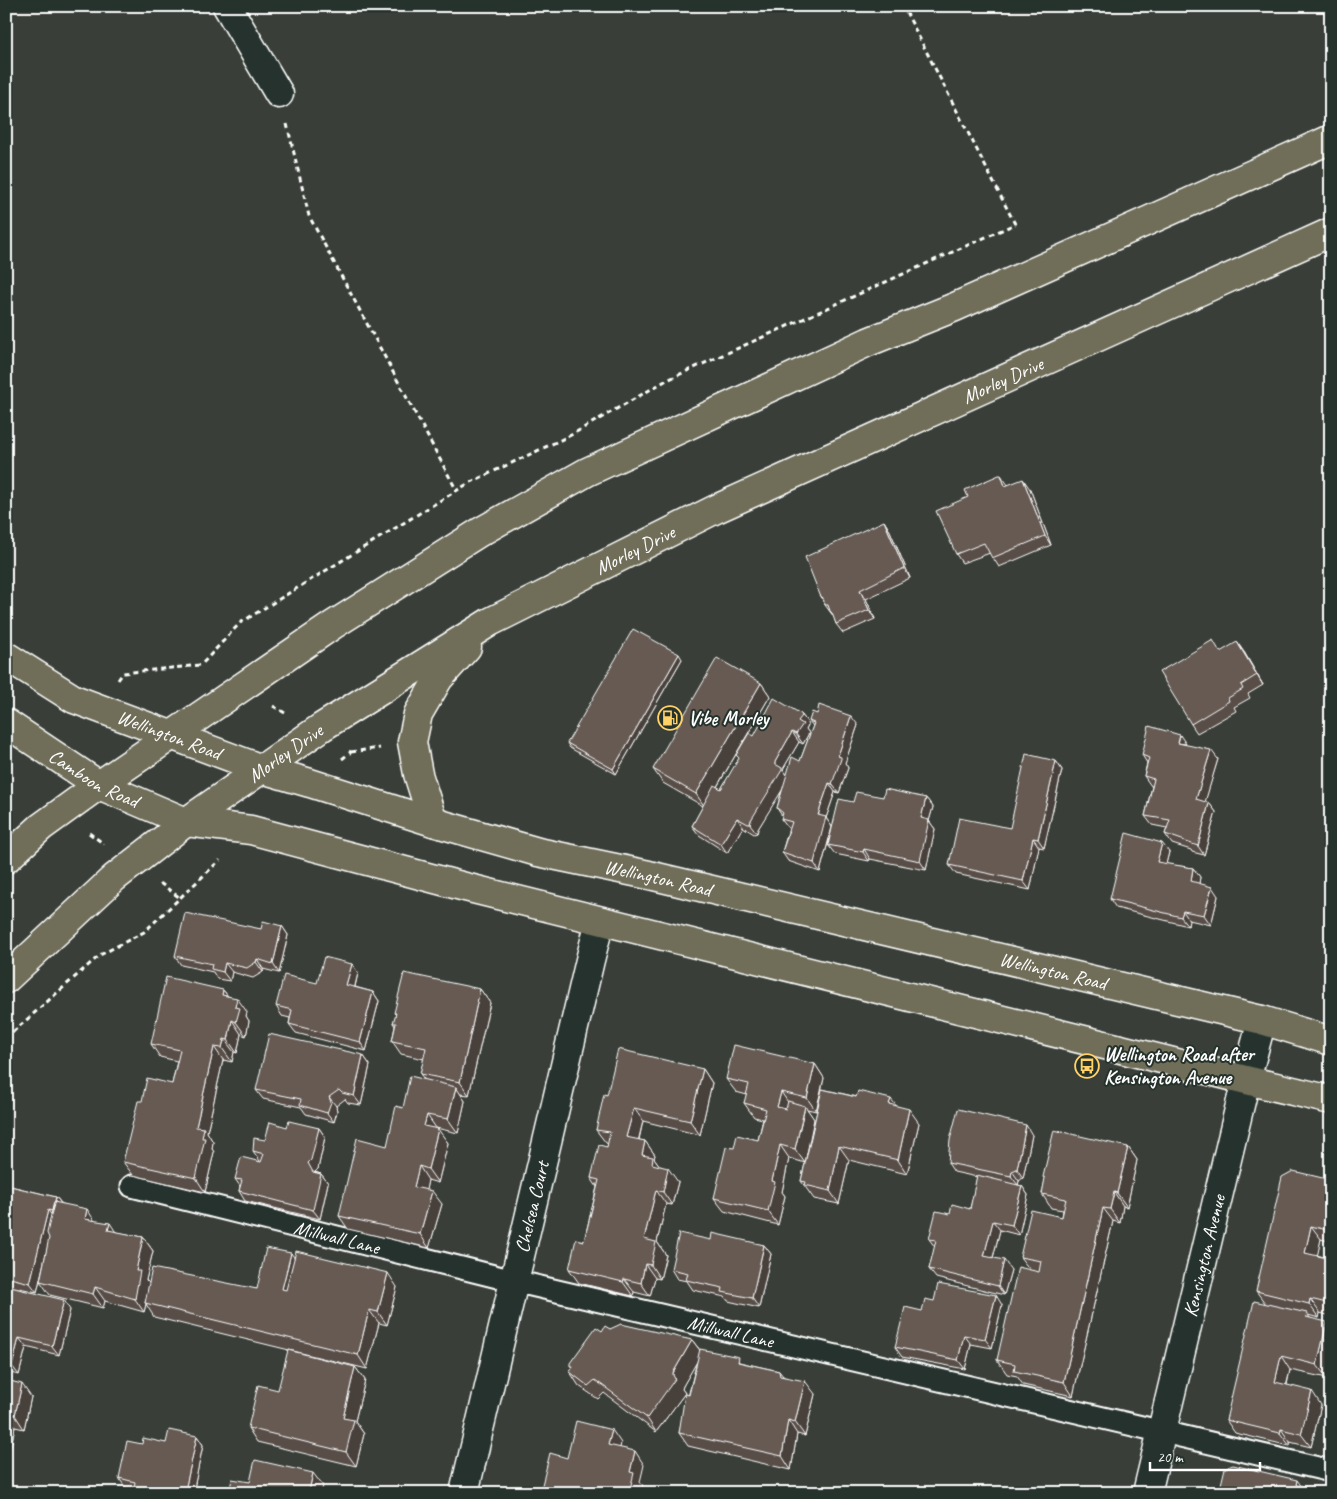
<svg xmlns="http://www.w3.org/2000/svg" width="1337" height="1499" font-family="Caveat,sans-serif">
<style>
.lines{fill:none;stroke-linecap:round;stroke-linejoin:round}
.lane-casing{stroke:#fff;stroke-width:25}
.street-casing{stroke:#fff;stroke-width:31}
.primary-casing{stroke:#fff;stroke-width:31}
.highway-casing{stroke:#fff;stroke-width:31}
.path{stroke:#fff;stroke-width:3;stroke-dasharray:5 4;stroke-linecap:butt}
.lane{stroke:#26332d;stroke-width:21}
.street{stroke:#26332d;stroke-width:28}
.primary{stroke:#706e59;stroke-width:28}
.highway{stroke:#706e59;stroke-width:28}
.wall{fill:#584d47;stroke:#fff}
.shaded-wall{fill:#473f3a;stroke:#fff}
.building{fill:#665a53;stroke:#fff}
.labels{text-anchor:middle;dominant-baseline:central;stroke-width:4;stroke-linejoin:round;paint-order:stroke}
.street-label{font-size:20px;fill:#fff;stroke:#26332d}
.poi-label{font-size:20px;font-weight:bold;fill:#fff;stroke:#26332d;text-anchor:start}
</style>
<rect width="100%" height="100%" fill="#393f38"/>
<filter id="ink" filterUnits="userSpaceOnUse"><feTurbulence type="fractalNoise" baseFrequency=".02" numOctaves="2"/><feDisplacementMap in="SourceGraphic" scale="10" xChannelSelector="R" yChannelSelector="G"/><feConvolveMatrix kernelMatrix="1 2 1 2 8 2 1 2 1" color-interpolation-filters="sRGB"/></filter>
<g filter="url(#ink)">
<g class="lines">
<g class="lane-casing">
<g id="lane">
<path id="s1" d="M132,1186L514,1281L1331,1471"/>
</g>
</g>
<g class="street-casing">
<g id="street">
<path d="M227,6L279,94"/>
<path id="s2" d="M464,1493L590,960L600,921"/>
<path id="s3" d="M1147,1493L1246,1080L1262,1020"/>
</g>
</g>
<g class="primary-casing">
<g id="primary">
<path id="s4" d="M6,656L74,699L262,769L310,783L433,822L538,852L649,875L1262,1020L1331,1041"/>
<path id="s5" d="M6,723L99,785L186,822L251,830L465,887L1246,1080L1331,1100"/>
</g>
</g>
<g class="highway-casing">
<g id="highway">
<path d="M433,822L418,774L412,742L418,714L439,678L467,647"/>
<path d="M6,859L41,827L99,785L333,625L480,532L587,472L868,342L955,307L1331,139"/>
<path id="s6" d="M6,979L114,878L186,822L322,727L490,622L716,509L1331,232"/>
</g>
</g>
<path class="path" d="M287,124L309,216L457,491
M118,680L123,673L201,665L240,623L469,483L571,435L667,380L1015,224L903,6
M273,706L285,713
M351,752L380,748
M342,759L351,752L349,751
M89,833L104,844
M160,883L180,898
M6,1038L100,955L144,932L220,860"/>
<use href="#lane" class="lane"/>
<use href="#street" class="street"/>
<use href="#primary" class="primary"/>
<use href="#highway" class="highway"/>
</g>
<path class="wall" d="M1008,485L1030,489L1051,545L999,567L990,553L962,563L956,554Z
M884,521L890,531L910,578L866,599L875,619L843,633L836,624L834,617L825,605L824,601L820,595Z
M1221,652H1244L1263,685L1248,694L1250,698L1234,707L1236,711L1197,733L1191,724Z
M682,659L616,774L570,748L567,743Z
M761,683L770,696L717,787L721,789L754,736L801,714L808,723V725L806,729L809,733L803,744L799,742L783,769L787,775L800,761L813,726L809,721L858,725L845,763L847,766L848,768L839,793L835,792L826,818L832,827L853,802L883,797L926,798L933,807L929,821L935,829L926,870L870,859L869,861L835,854L828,845L832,828L820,872L788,861L782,852L789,828H788L781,819L782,816L777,808L782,789L758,829L757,833L754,834L743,827L727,853L699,835L692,826L703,806L663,783L653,769Z
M1186,745L1218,759L1205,801L1209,803L1216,812L1204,855L1192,852L1191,850L1172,844L1165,834L1167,828L1152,825L1145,816L1152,786H1151L1144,776L1147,763L1142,755Z
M1056,761L1062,770L1044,848L1039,847L1030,890L956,874L949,865L1010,828Z
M1169,852L1166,864L1193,868L1200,877L1199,883L1218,896L1211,925L1189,920L1188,926L1116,908L1110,899Z
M282,926L288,935L279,973L263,969V972L253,978L232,972L230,981L217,979L213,972L181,965L175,956L261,929Z
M352,964L358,973L355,987L373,992L379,1001L366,1051L296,1033L289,1024L290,1018L282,1016L276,1006Z
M480,989L490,1003L469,1095L460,1094L465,1101L458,1133L436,1128L448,1143L438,1183L428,1180L426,1189L442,1204L429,1248L348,1229L339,1216L387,1146L403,1108L424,1079L420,1074L424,1059L401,1054L392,1041L395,1026L393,1023L396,1015L394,1013Z
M223,990L228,996L247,1012L246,1016L249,1021L246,1036L241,1034L237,1053L234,1052L232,1062L223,1060L207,1132L213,1142L212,1149L214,1152L205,1192L133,1175L123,1162L142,1101L172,1084L177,1061L160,1057L151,1044Z
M363,1055L370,1065L361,1105L348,1103L345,1099L336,1106L337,1111L334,1122L306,1114L301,1107L263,1099L256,1090Z
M815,1064L824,1078L816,1111L807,1109L814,1119L805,1163L789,1158L782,1192L785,1196L778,1225L724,1211L714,1198L734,1148L758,1140L763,1119L754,1117L744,1103L747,1095L736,1092L726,1079Z
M703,1069L712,1083L700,1135L643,1121L639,1140L645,1141L655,1155L654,1158L660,1166L678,1182L672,1205L666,1204L657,1242L666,1255L660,1279L655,1278L650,1296L634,1292L633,1296L579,1283L569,1269L584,1241L597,1187L591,1178L607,1147L608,1144L606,1143L596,1130L607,1095Z
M822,1089L897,1106L919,1123L907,1174L849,1160L839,1204L814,1199L801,1181Z
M287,1127L319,1128L325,1137L318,1169L315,1172L321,1174L328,1183L320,1219L245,1201L239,1191L240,1186L235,1179L260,1161L253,1151L265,1140Z
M1032,1135L1023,1178L1019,1181L1018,1185L1022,1186L1028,1195L1019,1235L1000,1230L993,1258L1011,1270L1004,1295L936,1278L929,1269L935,1247L929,1239L950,1214L970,1209L977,1177L954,1172L948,1163Z
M1128,1147L1137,1160L1127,1207L1123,1206L1120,1223L1113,1221L1073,1396L1023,1385L1017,1376L1007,1374L997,1360L1030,1270L1020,1257L1062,1217L1063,1210L1051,1208L1042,1194L1045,1180L1043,1177Z
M1331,1180V1242L1321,1239L1317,1255L1331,1259V1316L1320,1313L1319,1318L1308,1315L1310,1318L1331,1327V1362L1327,1378L1290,1370L1287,1385L1321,1405L1311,1447L1290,1442V1446L1235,1433L1226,1420L1265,1303L1256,1291Z
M6,1185L56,1197L61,1203L116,1232L143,1237L153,1251L146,1280L149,1283L257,1289L294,1258L397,1287L387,1325L379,1323L367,1369L154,1317L146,1304L144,1312L105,1301L103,1308L50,1295L40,1281L45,1259L37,1292L6,1285Z
M711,1240L764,1245L771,1254L759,1308L728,1301L725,1297L693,1290L687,1281L677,1279L671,1269Z
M6,1286L70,1310L59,1355L26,1347L19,1375L6,1372Z
M934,1301L1002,1305L992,1348L971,1344L965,1369L902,1357L895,1347L922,1311Z
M610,1329L692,1340L700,1350L743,1363L779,1371L783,1376L815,1394L805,1436L797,1434L791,1470L688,1446L679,1433L697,1361L683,1386L682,1389L685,1393L656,1432L604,1393L598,1399L579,1386L570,1372L572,1368L570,1366L602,1331Z
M355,1367L365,1380L355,1421L364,1434L356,1466L257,1442L248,1428L278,1390Z
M6,1380L31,1397L24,1429L15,1427L7,1463H6Z
M197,1436L203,1445L194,1488L200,1490L202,1493H133L134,1489L125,1487L119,1478L142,1444L166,1443Z"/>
<path class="shaded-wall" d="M1001,475L1008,485L1012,496L1005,486Z
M1023,479L1030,489L1051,545L1045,536Z
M884,521L890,531L910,578L904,568Z
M860,590L866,599L875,619L869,610Z
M1237,642L1244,652L1263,685L1257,675Z
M679,654L682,659L616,774L613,769Z
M761,683L770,696L705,807L696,794Z
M801,714L808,723V725L806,729L809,733L803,744L796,734L798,721Z
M851,716L858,725L845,763L847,766L848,768L839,793L832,784L838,756Z
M792,732L799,742L783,769L789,778V779L758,829L757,833L750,824L751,820L775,762Z
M1180,735L1186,744L1178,743Z
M1211,750L1218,759L1203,809L1196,799Z
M1056,761L1062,770L1044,848L1038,839Z
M829,783L835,792L826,818L832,827L820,872L814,863L819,812Z
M926,798L933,807L929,821L935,829L926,870L920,861L921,818Z
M1209,803L1216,812L1204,855L1198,846Z
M737,818L743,827L727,853L721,844Z
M1033,838L1039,847L1030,890L1023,881Z
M1162,843L1169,852L1164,872L1157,862Z
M864,849L870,859L869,861L863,852Z
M1193,868L1200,877L1198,890L1191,881Z
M1212,887L1218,896L1211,925L1204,915Z
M1183,911L1189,920L1188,926L1181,917Z
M282,926L288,935L279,973L273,964Z
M257,959L263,969V972L256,962Z
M225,963L232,972L230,981L223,972Z
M352,964L358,973L353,994L346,985Z
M480,989L490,1003L469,1095L460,1082Z
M223,990L233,1003L222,995Z
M373,992L379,1001L366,1051L360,1042Z
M237,998L247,1012L246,1016L249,1021L246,1036L236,1022L235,1007Z
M232,1020L241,1034L237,1053L228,1040Z
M224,1039L234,1052L232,1062L222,1048Z
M214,1047L223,1060L207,1132L213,1142L212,1149L214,1152L205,1192L196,1178V1127Z
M363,1055L370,1065L361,1105L354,1096Z
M815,1064L824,1078L816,1111L807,1098Z
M703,1069L712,1083L700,1135L690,1121Z
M456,1087L465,1101L458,1133L448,1119Z
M781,1092L790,1105L786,1121L777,1107Z
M329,1097L336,1106L337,1111L334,1122L327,1113Z
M891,1099L901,1112L889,1104Z
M805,1106L814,1119L805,1163L795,1149Z
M634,1108L643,1121L636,1150L626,1137Z
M909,1109L919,1123L907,1174L898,1160Z
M427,1115L436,1128L434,1139L424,1126Z
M1026,1125L1032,1135L1023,1178L1017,1169Z
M319,1128L325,1137L318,1169L314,1173L321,1174L328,1183L320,1219L313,1210L308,1163Z
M438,1129L448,1143L438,1183L428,1169Z
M645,1141L655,1155L654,1158L663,1170L661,1178L642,1155Z
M780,1145L789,1158L782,1192L785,1196L778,1225L768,1211L772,1181Z
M839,1146L849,1160L839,1204L830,1191Z
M1128,1147L1137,1160L1127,1207L1117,1193Z
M419,1166L428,1180L424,1200L414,1187Z
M668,1168L678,1182L672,1205L663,1192Z
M1012,1171L1019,1181L1018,1185L1011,1176Z
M1022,1186L1028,1195L1019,1235L1012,1225Z
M656,1190L666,1204L657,1242L666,1255L660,1279L651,1265L644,1239Z
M432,1191L442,1204L429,1248L420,1234Z
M1114,1192L1123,1206L1120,1223L1110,1209Z
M56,1197L63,1206L53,1211Z
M1103,1208L1113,1221L1073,1396L1064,1382Z
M87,1209L96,1223L85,1219Z
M48,1210L54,1219L37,1292L30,1283Z
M993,1221L1000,1230L991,1265L984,1256Z
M110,1223L119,1237L108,1230Z
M1311,1226L1321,1239L1315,1266L1305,1253Z
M143,1237L153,1251L146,1280L150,1284L145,1303L146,1304L144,1312L135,1299L136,1271Z
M764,1245L771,1254L759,1308L752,1298Z
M291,1253L300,1266L291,1302L282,1289Z
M1004,1260L1011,1270L1004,1295L998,1286Z
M645,1264L655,1278L650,1296L641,1283Z
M388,1273L397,1287L387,1325L378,1312Z
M624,1279L634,1292L633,1296L623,1282Z
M95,1287L105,1301L103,1308L93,1294Z
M996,1295L1002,1305L992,1348L985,1339Z
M1310,1299L1320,1313L1319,1318L1309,1304Z
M64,1300L70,1310L59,1355L52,1346Z
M369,1310L379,1323L367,1369L358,1355Z
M1327,1322L1331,1327V1362L1327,1378L1317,1365Z
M964,1335L971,1344L965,1369L958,1360Z
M19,1338L26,1347L19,1375L12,1366Z
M692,1340L702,1353L683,1386L682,1389L685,1393L656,1432L647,1418L673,1375V1373Z
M1281,1356L1290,1370L1284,1395L1275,1382Z
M355,1367L365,1380L355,1421L364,1434L356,1466L346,1452L343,1418Z
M805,1381L815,1394L805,1436L795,1422Z
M22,1384L31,1397L24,1429L15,1415Z
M1312,1391L1321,1405L1311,1447L1301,1434Z
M6,1414L15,1427L7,1463L6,1462Z
M788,1420L797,1434L791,1470L782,1456Z
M1281,1429L1290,1442V1446L1280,1433Z
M612,1430L621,1443L618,1458L608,1445Z
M197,1436L203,1445L193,1493L186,1486Z
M635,1451L644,1465L640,1482L643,1486L642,1493H629L630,1472Z
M313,1473L323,1486L321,1493H310L309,1491Z
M1297,1480L1305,1491L1306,1487L1309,1493H1302L1296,1485Z"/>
<path class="building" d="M999,475H1001L1005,486L1023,479L1045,536L992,558L984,543L956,554L936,511L968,497L965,490L967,489Z
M884,521L904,568L860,590L869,610L836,624L832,613L830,611L828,605H825L823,598L820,595L805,557Z
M633,629L679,654L613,769L567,743Z
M1213,640L1220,652L1237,642L1257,675L1241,685L1243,689L1228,698L1229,701L1191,724L1159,672Z
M717,658L761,683L696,794L653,769Z
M774,698L801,714L802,716L798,721L803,724L796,734L792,732L775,762V764L782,768V770L751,820L750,824H748L737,818L721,844L692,826L714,785L721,789L739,758L736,755L749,733L754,736Z
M819,705L851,716L838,756L841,757V759L832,784L829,783L819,812L818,815L826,817L814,863L782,852L792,822L781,819L783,813L777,808L792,757L800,761L814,723L809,721L812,712L817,714Z
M1149,726L1180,735L1178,743L1211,750L1196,799L1209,803L1198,846L1186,842L1185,841L1165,834L1170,820L1145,816L1154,779L1144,776L1149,758L1142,755Z
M1026,754L1056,761L1038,839L1033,838L1023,881L949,865L959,818L1010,828Z
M885,789L926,798L921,818L929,820L920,861L864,849L863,852L828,845L839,799L853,802L856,792L883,797Z
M1126,833L1162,843L1157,862L1193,868L1191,881L1212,887L1204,915L1183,911L1181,917L1110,899Z
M185,913L261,929L263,921L282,926L273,964L257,959L256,962L247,968L225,963L223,972L211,969L212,964L175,956Z
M324,957L352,964L346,985L373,992L360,1042L289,1024L292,1010L276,1006L284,975L317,983Z
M404,973L480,989L460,1082L420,1074L426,1048L392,1041L396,1023H393L396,1013H394Z
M166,977L223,990L222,995L237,998L235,1007L240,1008L236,1022L232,1020L228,1040L224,1039L222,1048L214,1047L196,1127L204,1128L202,1138H205L196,1178L123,1162L138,1101H142L147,1078L172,1084L180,1050L151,1044Z
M269,1034L363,1055L354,1096L342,1093L339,1090L329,1097L331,1102L327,1113L300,1105L301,1099L256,1090Z
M734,1045L815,1064L807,1098L781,1092L777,1107L786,1109L788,1101L805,1106L795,1149L780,1145L772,1181L775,1182L768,1211L714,1198L726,1147L734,1148L737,1135L758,1140L766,1109L744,1103L749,1084L726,1079Z
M618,1049L703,1069L690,1121L634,1108L626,1137L645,1141L642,1155L653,1157L652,1164L668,1168L663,1192L656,1190L644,1239L656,1242L651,1265L645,1264L641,1283L624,1279L623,1282L569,1269L576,1239L584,1241L599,1180L591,1178L599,1145L607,1147L610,1132L596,1130L604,1094L607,1095Z
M410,1076L456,1087L448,1119L427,1115L424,1126L438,1129L428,1169L419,1166L414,1187L432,1191L420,1234L339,1216L357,1138L387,1146L396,1106L403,1108Z
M822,1089L856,1097L858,1091L891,1099L889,1104L909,1109L898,1160L839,1146L830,1191L805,1185L806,1182L801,1181Z
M958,1109L1026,1125L1017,1169L1012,1171L1011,1176L948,1163L950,1140Z
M289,1121L319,1128L311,1160L308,1163L313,1172L321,1174L313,1210L239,1191L242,1180L235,1179L241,1157L261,1162L264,1154L253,1151L254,1138L265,1140L270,1122L287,1127Z
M1054,1130L1128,1147L1117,1193L1114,1192L1110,1209L1103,1208L1064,1382L1014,1371L1015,1364L997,1360L1018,1267L1039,1272L1041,1261L1020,1257L1031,1210L1062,1217L1066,1199L1042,1194L1045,1178L1043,1177Z
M1293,1171L1331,1180V1231L1311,1226L1305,1253L1331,1259V1304L1310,1299L1309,1304L1256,1291L1282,1177Z
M977,1175L1022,1186L1012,1225L993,1221L984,1256L1004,1260L998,1286L929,1269L936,1240L929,1239L936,1211L950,1214L952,1204L970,1209Z
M6,1185L56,1197L52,1211L48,1210L30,1283L6,1277Z
M54,1202L87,1209L85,1219L110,1223L108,1230L143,1237L136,1271H140L135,1299L95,1287L93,1294L40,1281L49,1238L47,1233Z
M679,1233L711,1240L712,1233L764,1245L752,1298L722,1292L723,1288L686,1280L688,1273L671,1269Z
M266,1248L291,1253L282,1289L286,1290L296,1251L388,1273L378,1312L369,1310L358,1355L145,1303L152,1268L257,1289Z
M938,1284L996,1295L985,1339L964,1335L958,1360L895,1347L905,1307L922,1311L925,1299L934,1301Z
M6,1286L64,1300L52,1346L19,1338L12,1366L6,1365Z
M1254,1301L1307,1313L1306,1317L1327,1322L1317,1365L1281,1356L1275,1382L1312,1391L1301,1434L1281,1429L1280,1433L1226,1420Z
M621,1324L692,1340L673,1373V1375L675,1379L647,1418L595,1380L588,1386L570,1372L573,1366H570V1363L596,1327L602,1331L605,1326L610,1329Z
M700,1349L739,1357L738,1362L779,1371L780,1376L805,1381L795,1422L788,1420L782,1456L679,1433L685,1394L689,1395Z
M288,1350L355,1367L343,1418L354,1420L346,1452L248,1428L258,1385L278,1390Z
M6,1380L22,1384L15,1415L6,1413Z
M576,1421L612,1430L608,1445L635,1451L630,1472L634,1473L629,1493H540L550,1453L567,1458Z
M169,1430L197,1436L186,1486L200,1490V1493H133L135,1482L119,1478L127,1441L142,1444L143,1438L166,1443Z
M255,1460L313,1473L309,1491L317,1493H229L232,1479L250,1482Z
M1233,1465L1297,1480L1296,1485L1306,1487L1304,1493H1219L1225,1468Z"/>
</g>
<defs>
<g id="fuel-ring" transform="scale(1.25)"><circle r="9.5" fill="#26332d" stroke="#ffd166" stroke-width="1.5"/><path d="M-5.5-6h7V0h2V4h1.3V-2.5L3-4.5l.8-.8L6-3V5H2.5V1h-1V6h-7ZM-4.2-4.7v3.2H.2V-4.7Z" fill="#ffd166"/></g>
<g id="bus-ring" transform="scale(1.25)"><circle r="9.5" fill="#26332d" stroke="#ffd166" stroke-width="1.5"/><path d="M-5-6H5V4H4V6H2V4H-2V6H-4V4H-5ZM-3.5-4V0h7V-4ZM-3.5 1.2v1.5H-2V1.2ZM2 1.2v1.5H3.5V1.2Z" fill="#ffd166"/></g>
</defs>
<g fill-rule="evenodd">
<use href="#fuel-ring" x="670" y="718"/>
<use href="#bus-ring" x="1087" y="1066"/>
</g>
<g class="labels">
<g class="street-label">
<text stroke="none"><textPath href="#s6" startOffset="1170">Morley Drive</textPath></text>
<text stroke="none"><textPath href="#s6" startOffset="765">Morley Drive</textPath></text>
<text stroke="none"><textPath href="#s4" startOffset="182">Wellington Road</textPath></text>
<text stroke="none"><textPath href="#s6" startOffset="360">Morley Drive</textPath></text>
<text stroke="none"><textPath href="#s5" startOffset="104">Camboon Road</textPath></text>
<text stroke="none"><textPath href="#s4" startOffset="692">Wellington Road</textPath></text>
<text stroke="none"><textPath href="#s4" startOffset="1098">Wellington Road</textPath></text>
<text stroke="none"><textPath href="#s2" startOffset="294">Chelsea Court</textPath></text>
<text stroke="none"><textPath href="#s1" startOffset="211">Millwall Lane</textPath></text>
<text stroke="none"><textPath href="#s3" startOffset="244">Kensington Avenue</textPath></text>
<text stroke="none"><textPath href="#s1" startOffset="616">Millwall Lane</textPath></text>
</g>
<g class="poi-label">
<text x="688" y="718">Vibe Morley</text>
<text x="1104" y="1054">Wellington Road after<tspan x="1104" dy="23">Kensington Avenue</tspan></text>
</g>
</g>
<rect width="1337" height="1499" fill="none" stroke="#26332d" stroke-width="25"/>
<rect x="12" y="12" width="1312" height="1474" fill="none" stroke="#fff" stroke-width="2" filter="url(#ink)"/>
<path d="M1150 1462v8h110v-8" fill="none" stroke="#ffffff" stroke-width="2.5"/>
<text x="1157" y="1462" font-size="15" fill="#ffffff" stroke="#26332d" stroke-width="4" paint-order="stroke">20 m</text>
</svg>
